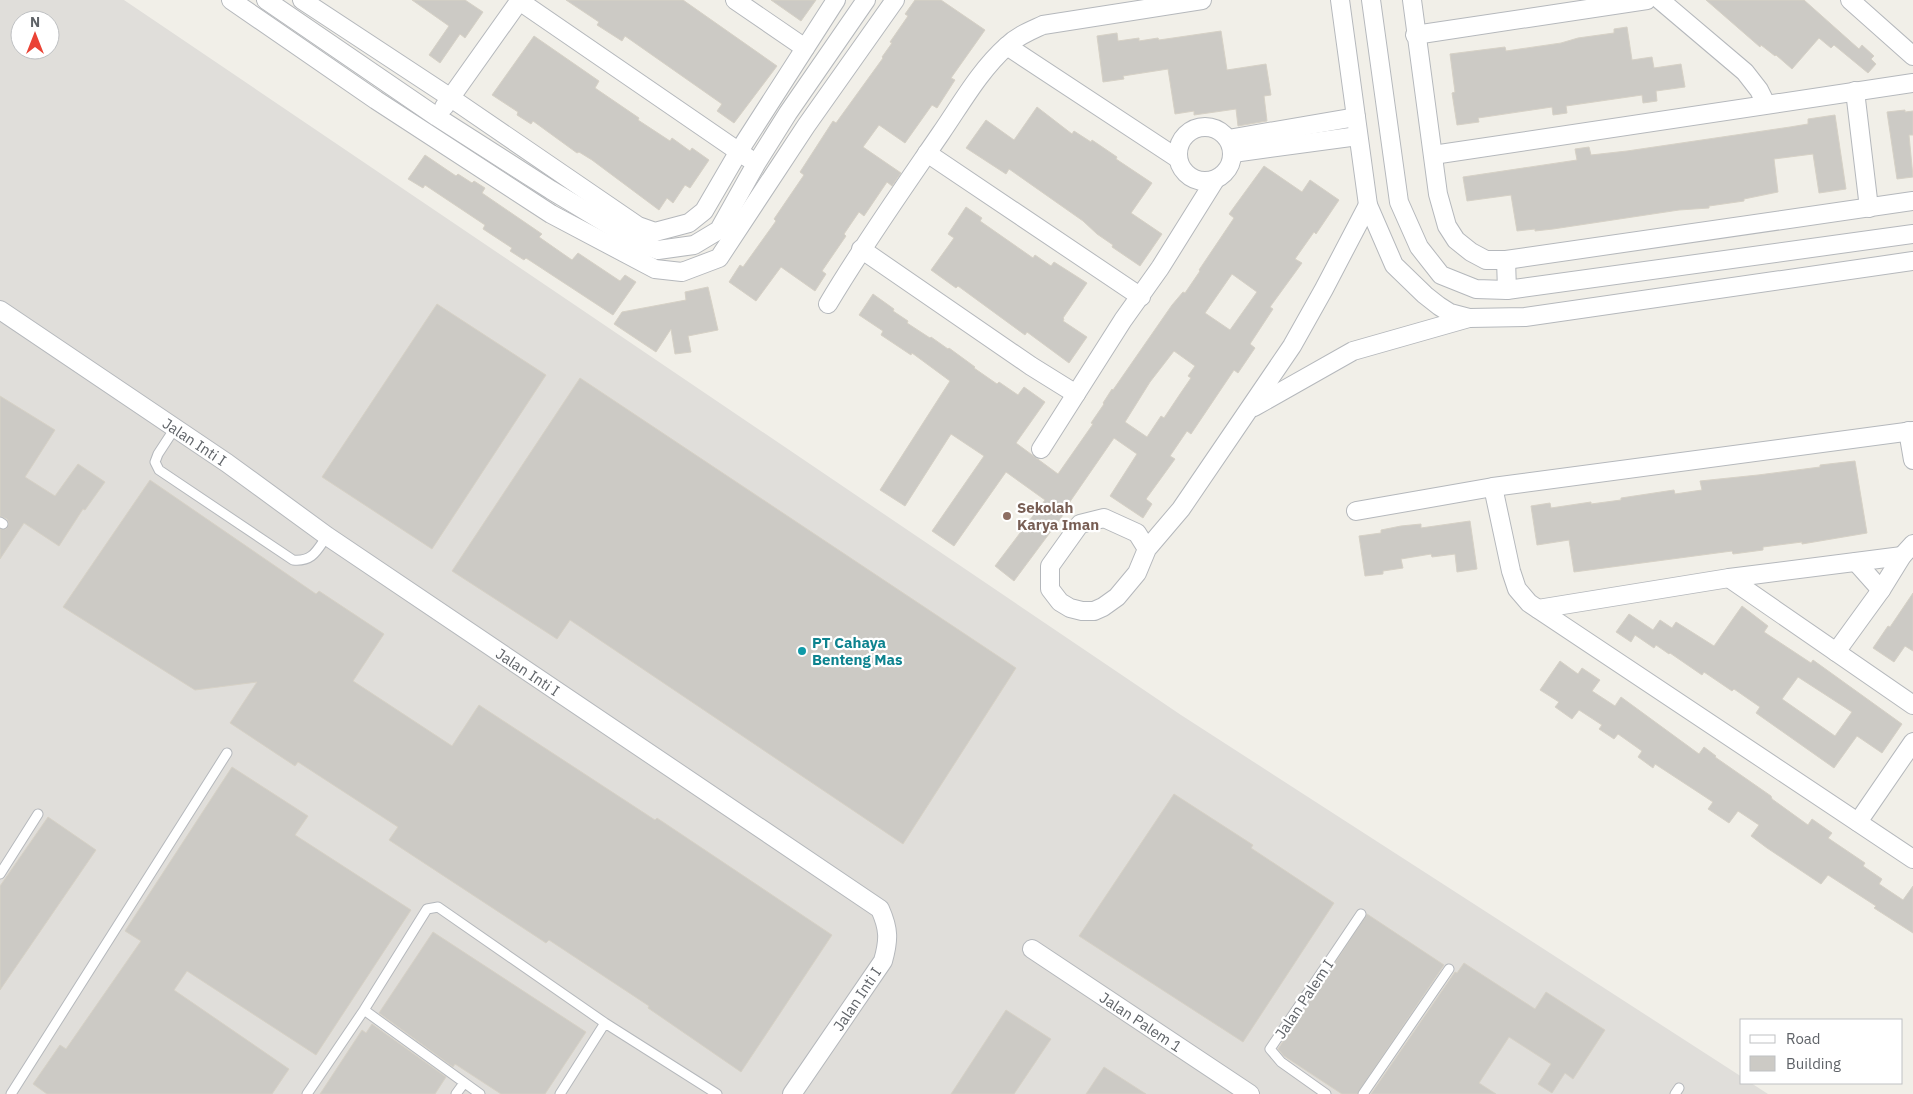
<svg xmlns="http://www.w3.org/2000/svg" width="1913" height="1094" font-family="'IBM Plex Sans',sans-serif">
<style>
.industrial{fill:#e0deda;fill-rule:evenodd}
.building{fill:#cccac5;stroke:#d6d1c6;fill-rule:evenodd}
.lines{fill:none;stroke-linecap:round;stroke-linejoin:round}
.lane-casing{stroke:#b5b8bc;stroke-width:11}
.street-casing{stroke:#b5b8bc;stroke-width:20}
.lane{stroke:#fff;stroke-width:9}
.street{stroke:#fff;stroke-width:18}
.education-dot{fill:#8d6e63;stroke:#fff;stroke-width:2}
.culture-dot{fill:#0f9aa8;stroke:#fff;stroke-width:2}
.labels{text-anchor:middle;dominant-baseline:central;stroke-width:4.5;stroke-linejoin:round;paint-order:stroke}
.street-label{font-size:15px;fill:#5f6368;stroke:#fff}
.education-label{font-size:15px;font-weight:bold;fill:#785e54;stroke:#fff;text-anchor:start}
.culture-label{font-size:15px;font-weight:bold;fill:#0d838f;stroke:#fff;text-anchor:start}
</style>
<rect width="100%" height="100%" fill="#f1efe8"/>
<path class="industrial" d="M0,0H124L1181,715L1742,1077V1083H1751L1768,1094H0ZM20,20H50V50H20Z"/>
<path class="building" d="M412,0H465L483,12L465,38L460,34L440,63L429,55L449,26Z
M566,0H683L777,66L734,123L717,111L722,104L625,36L622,41L597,25L599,22Z
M771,0H816L801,21Z
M915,0H941L985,30L951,78L955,80L937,108L932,105L905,143L879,125L863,147L901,173L892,186L887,182L864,216L859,212L844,234L846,236L822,271L826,274L815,291L781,267L756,301L729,282L740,265L743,267L776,221L774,219L804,175L800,172L833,121L836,123L883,58L882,57L892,43L890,42L908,16L905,14Z
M1706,0H1804L1859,49L1862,45L1874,56L1871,59L1876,64L1868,73L1834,45L1831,48L1819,38L1792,69L1776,55L1775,56L1761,45L1760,47Z
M1627,27L1632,60L1652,57L1654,68L1681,64L1685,87L1656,91L1657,101L1643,103L1642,95L1566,106L1567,113L1553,115L1552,107L1478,118L1479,122L1457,125L1452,93L1455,92L1450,54L1505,47L1506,51L1561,43L1578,38L1614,33V29Z
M1221,31L1227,70L1266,64L1271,95L1264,96L1267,121L1238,126L1236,109L1194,115V111L1175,114L1168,69L1123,76L1124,79L1103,82L1097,36L1117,33L1118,41L1139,38V41L1158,38L1159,40Z
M534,36L599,81L595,88L639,118L638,120L670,141L672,138L690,151L692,148L709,160L690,188L685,185L673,203L667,198L659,210L592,160L579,152L577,153L533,121L531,124L517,115L518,112L492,95Z
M1037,107L1072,134L1074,131L1091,142L1092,140L1117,157L1116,159L1152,183L1131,213L1162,234L1140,266L1112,247L1113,245L1097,234L1083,221L1009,169L1006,174L966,148L986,120L1014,140Z
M1905,110V112L1913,111V135H1909L1913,177L1897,179L1887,112Z
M1835,115L1846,189L1819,193L1813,154L1774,159L1778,192L1744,199V201L1709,206V208L1679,210L1553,229L1535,231V229L1517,231L1511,195L1467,201L1463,177L1577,160L1575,149L1589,147L1591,155L1627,151L1790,127L1808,124V119Z
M425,155L456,176L458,174L472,183L474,181L485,188L482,193L542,234L539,237L572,260L578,253L620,281L625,275L636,282L613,315L526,258L524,260L510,251L512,248L483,229L485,225L425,185L423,188L408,179Z
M1264,166L1302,192L1310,180L1339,200L1316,234L1314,232L1295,259L1302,263L1270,307L1273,309L1250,344L1255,348L1238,373L1234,370L1191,434L1187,431L1170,456L1175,459L1146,499L1152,504L1143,518L1110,496L1137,454L1114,438L1067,506L1069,507L1014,581L995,566L1045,500L1006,472L954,546L932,531L984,456L951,434L905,506L880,490L950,381L912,353L911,355L881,335L883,331L859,315L873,294L894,309L893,311L908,321L907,323L930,338L931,337L948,349L949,348L975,367L974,368L997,384L999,382L1018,395L1024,387L1045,402L1016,443L1058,474L1093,424L1091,423L1104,404L1103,403L1112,389L1113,390L1172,305L1183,292L1185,293L1200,271L1199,270L1234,218L1229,214ZM1232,274L1257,292L1230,330L1205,313ZM1174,351L1195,366L1188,376L1191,378L1180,394L1164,418L1161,416L1147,437L1125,422L1150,382Z
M966,207L982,218L980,221L1033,258L1035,255L1051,266L1054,262L1087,283L1063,318L1064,319L1063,321L1087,337L1069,363L1027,332L1025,335L958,286L956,288L931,270L954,238L948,234Z
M708,287L718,330L688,336L691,352L675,354L671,329L656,352L614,324L622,312L686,300L685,292Z
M437,304L546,375L432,549L322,477Z
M580,378L1016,668L903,844L570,620L557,639L452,571Z
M0,396L55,430L25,477L55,496L78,464L105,482L85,510L83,509L59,546L24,523L0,559V529H6L9,524L7,519L0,516Z
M1855,461L1867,533L1802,544V542L1763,547V550L1733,554L1732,551L1574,572L1569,540L1537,545L1531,506L1550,503L1551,508L1591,502V504L1621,500V498L1674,490L1675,494L1702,490L1700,481L1758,475L1820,467V465Z
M150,480L316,594L319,591L384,634L353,681L452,746L479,705L655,820L657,818L832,935L741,1072L648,1008L649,1006L549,940L546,943L389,840L398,827L298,762L295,766L230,723L257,682L195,690L63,607Z
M1470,521L1477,569L1457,572L1455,554L1432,557L1431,554L1401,559L1403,568L1383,571V574L1365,576L1359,536L1381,533V530L1401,526L1421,524V528Z
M1913,593V651L1905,646L1894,662L1873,648L1888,626L1890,627Z
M1742,606L1768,626L1764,632L1811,663L1813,660L1902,724L1882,753L1857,736L1834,768L1756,713L1760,707L1734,689L1732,691L1704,672L1702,675L1670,653L1669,654L1656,645L1654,648L1635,635L1631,642L1616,632L1629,614L1653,630L1660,620L1672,628L1676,622L1714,646ZM1798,677L1852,712L1835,736L1782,699Z
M1560,661L1578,674L1582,668L1600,680L1592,691L1615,706L1621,697L1699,754L1704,747L1716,756L1715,757L1771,796L1772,799L1808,825L1812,819L1832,833L1828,838L1865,863L1863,866L1882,879L1879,884L1903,900L1913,886V933L1874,908L1876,906L1828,875L1821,884L1767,848L1751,836L1759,825L1738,811L1729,823L1708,809L1713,802L1655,764L1653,768L1638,757L1642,751L1618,734L1614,739L1599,729L1602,725L1579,710L1572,719L1555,707L1559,702L1540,690Z
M232,767L308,816L295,835L411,910L316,1055L187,971L174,990L289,1069L272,1094H47L33,1084L60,1045L66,1049L141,941L125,931Z
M1174,794L1253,845L1251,848L1334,903L1243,1042L1079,936Z
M48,817L96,850L0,990V886Z
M1367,914L1444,965L1357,1094H1342L1284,1056L1278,1049Z
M433,932L586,1032L545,1094H501L455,1064L453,1067L379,1013Z
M1464,963L1535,1009L1546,992L1605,1030L1573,1079L1565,1073L1552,1093L1538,1084L1551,1064L1509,1037L1479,1083L1496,1094H1371L1455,972L1457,973Z
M1006,1010L1051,1039L1014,1094H951Z
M372,1024L446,1077L435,1094H320L362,1030L366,1033Z
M1104,1067L1146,1094H1086Z"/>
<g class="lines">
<g class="lane-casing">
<path id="lane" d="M175,428L158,454L155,462L159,470L293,560C313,562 317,550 327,536
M0,522L3,524
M0,874L38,814
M364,1010L480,1094
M11,1094L227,753
M307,1094L364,1010L427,909L438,907L605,1023L717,1094
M456,1094L464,1083
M560,1094L605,1023
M1326,1094L1281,1062L1270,1049L1361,914
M1363,1094L1449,969
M1675,1094L1679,1088"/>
</g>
<g class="street-casing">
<g id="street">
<path d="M231,0L376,100L551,214L655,269L682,272L719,258L806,126L895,0"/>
<path d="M266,0L437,117L551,190L639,243L658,250L694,245L719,230L756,164L788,113L866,0"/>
<path d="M302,0L451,98L638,226L655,232L689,223L704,211L739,151L836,0"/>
<path d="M518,0L748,158"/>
<path d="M735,0L805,48"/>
<path d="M1340,0L1368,205L1394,265L1425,295L1439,306L1450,313L1469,318L1525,317L1913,261"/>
<path d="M1371,0L1399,202L1419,247L1441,275L1476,289L1507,290L1913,234"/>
<path d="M1412,0L1438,194L1447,226L1456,240L1471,252L1486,260H1506L1913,201"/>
<path d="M1660,0L1745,72L1759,90L1766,104"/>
<path d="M1850,0L1913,56"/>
<path d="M1415,35L1647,0"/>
<path d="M1007,46L1177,158"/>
<path d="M1855,91L1869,208"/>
<path d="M444,107L520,0"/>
<circle cx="1205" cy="154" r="27"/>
<path d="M1228,139L1356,117"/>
<path d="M927,153L1141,297"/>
<path d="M1233,153L1358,136"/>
<path d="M1433,155L1913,83"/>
<path d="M861,249L1031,366L1076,394"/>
<path d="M1506,260L1507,290"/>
<path d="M828,304C863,245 902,190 941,133C961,104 980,70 1007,46C1017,36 1030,31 1043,25L1202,0"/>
<path id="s1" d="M0,310L227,463L327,536L880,909C889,929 889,940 883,961L792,1094"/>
<path d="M1254,407L1353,351L1469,318"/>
<path d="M1908,431L1913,460"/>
<path d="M1041,449L1123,320L1160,268L1215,180"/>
<path d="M1493,487L1511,571L1517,589L1529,603L1913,859"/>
<path d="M1356,511L1493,487L1913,431"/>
<path d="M1147,549L1137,533L1104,518L1080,524L1050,566V589L1060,602L1070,608L1082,611H1094L1103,607L1117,597L1137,573L1147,549L1181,509L1292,346L1324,289L1368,205"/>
<path d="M1856,562L1881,590"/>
<path d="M1729,578L1913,705"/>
<path d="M1538,609L1729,578L1902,556"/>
<path d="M1836,652L1881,590L1902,556L1913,544"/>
<path d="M1858,822L1913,742"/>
<path id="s2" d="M1032,949L1250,1094"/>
</g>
</g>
<use href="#lane" class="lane"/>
<use href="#street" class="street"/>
</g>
<circle class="education-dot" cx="1007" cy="516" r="5"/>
<circle class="culture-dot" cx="802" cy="651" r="5"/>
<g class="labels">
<g class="street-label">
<text stroke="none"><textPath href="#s1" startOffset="235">Jalan Inti I</textPath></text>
<text stroke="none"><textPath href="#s1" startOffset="640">Jalan Inti I</textPath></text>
<text transform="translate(857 999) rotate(-56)">Jalan Inti I</text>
<text transform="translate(1304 999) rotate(-56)">Jalan Palem I</text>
<text stroke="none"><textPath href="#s2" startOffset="131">Jalan Palem 1</textPath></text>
</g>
<g class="education-label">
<text x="1017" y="507">Sekolah<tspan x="1017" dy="17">Karya Iman</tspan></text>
</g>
<g class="culture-label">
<text x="812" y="642">PT Cahaya<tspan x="812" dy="17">Benteng Mas</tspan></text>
</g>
</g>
<rect x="1740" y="1019" width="162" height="65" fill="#ffffff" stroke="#bfc1c3"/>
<rect x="1750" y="1035" width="25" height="8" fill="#ffffff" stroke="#bfc1c3"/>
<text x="1786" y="1044" font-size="15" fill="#5f6368">Road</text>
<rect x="1750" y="1056" width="25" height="15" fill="#cccac5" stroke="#bfc1c3"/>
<text x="1786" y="1069" font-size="15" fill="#5f6368">Building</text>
<g transform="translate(35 35)"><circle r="24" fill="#ffffff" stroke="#bfc1c3"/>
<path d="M0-4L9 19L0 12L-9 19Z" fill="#ea4335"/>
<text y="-8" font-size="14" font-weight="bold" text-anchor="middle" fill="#5f6368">N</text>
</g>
</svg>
